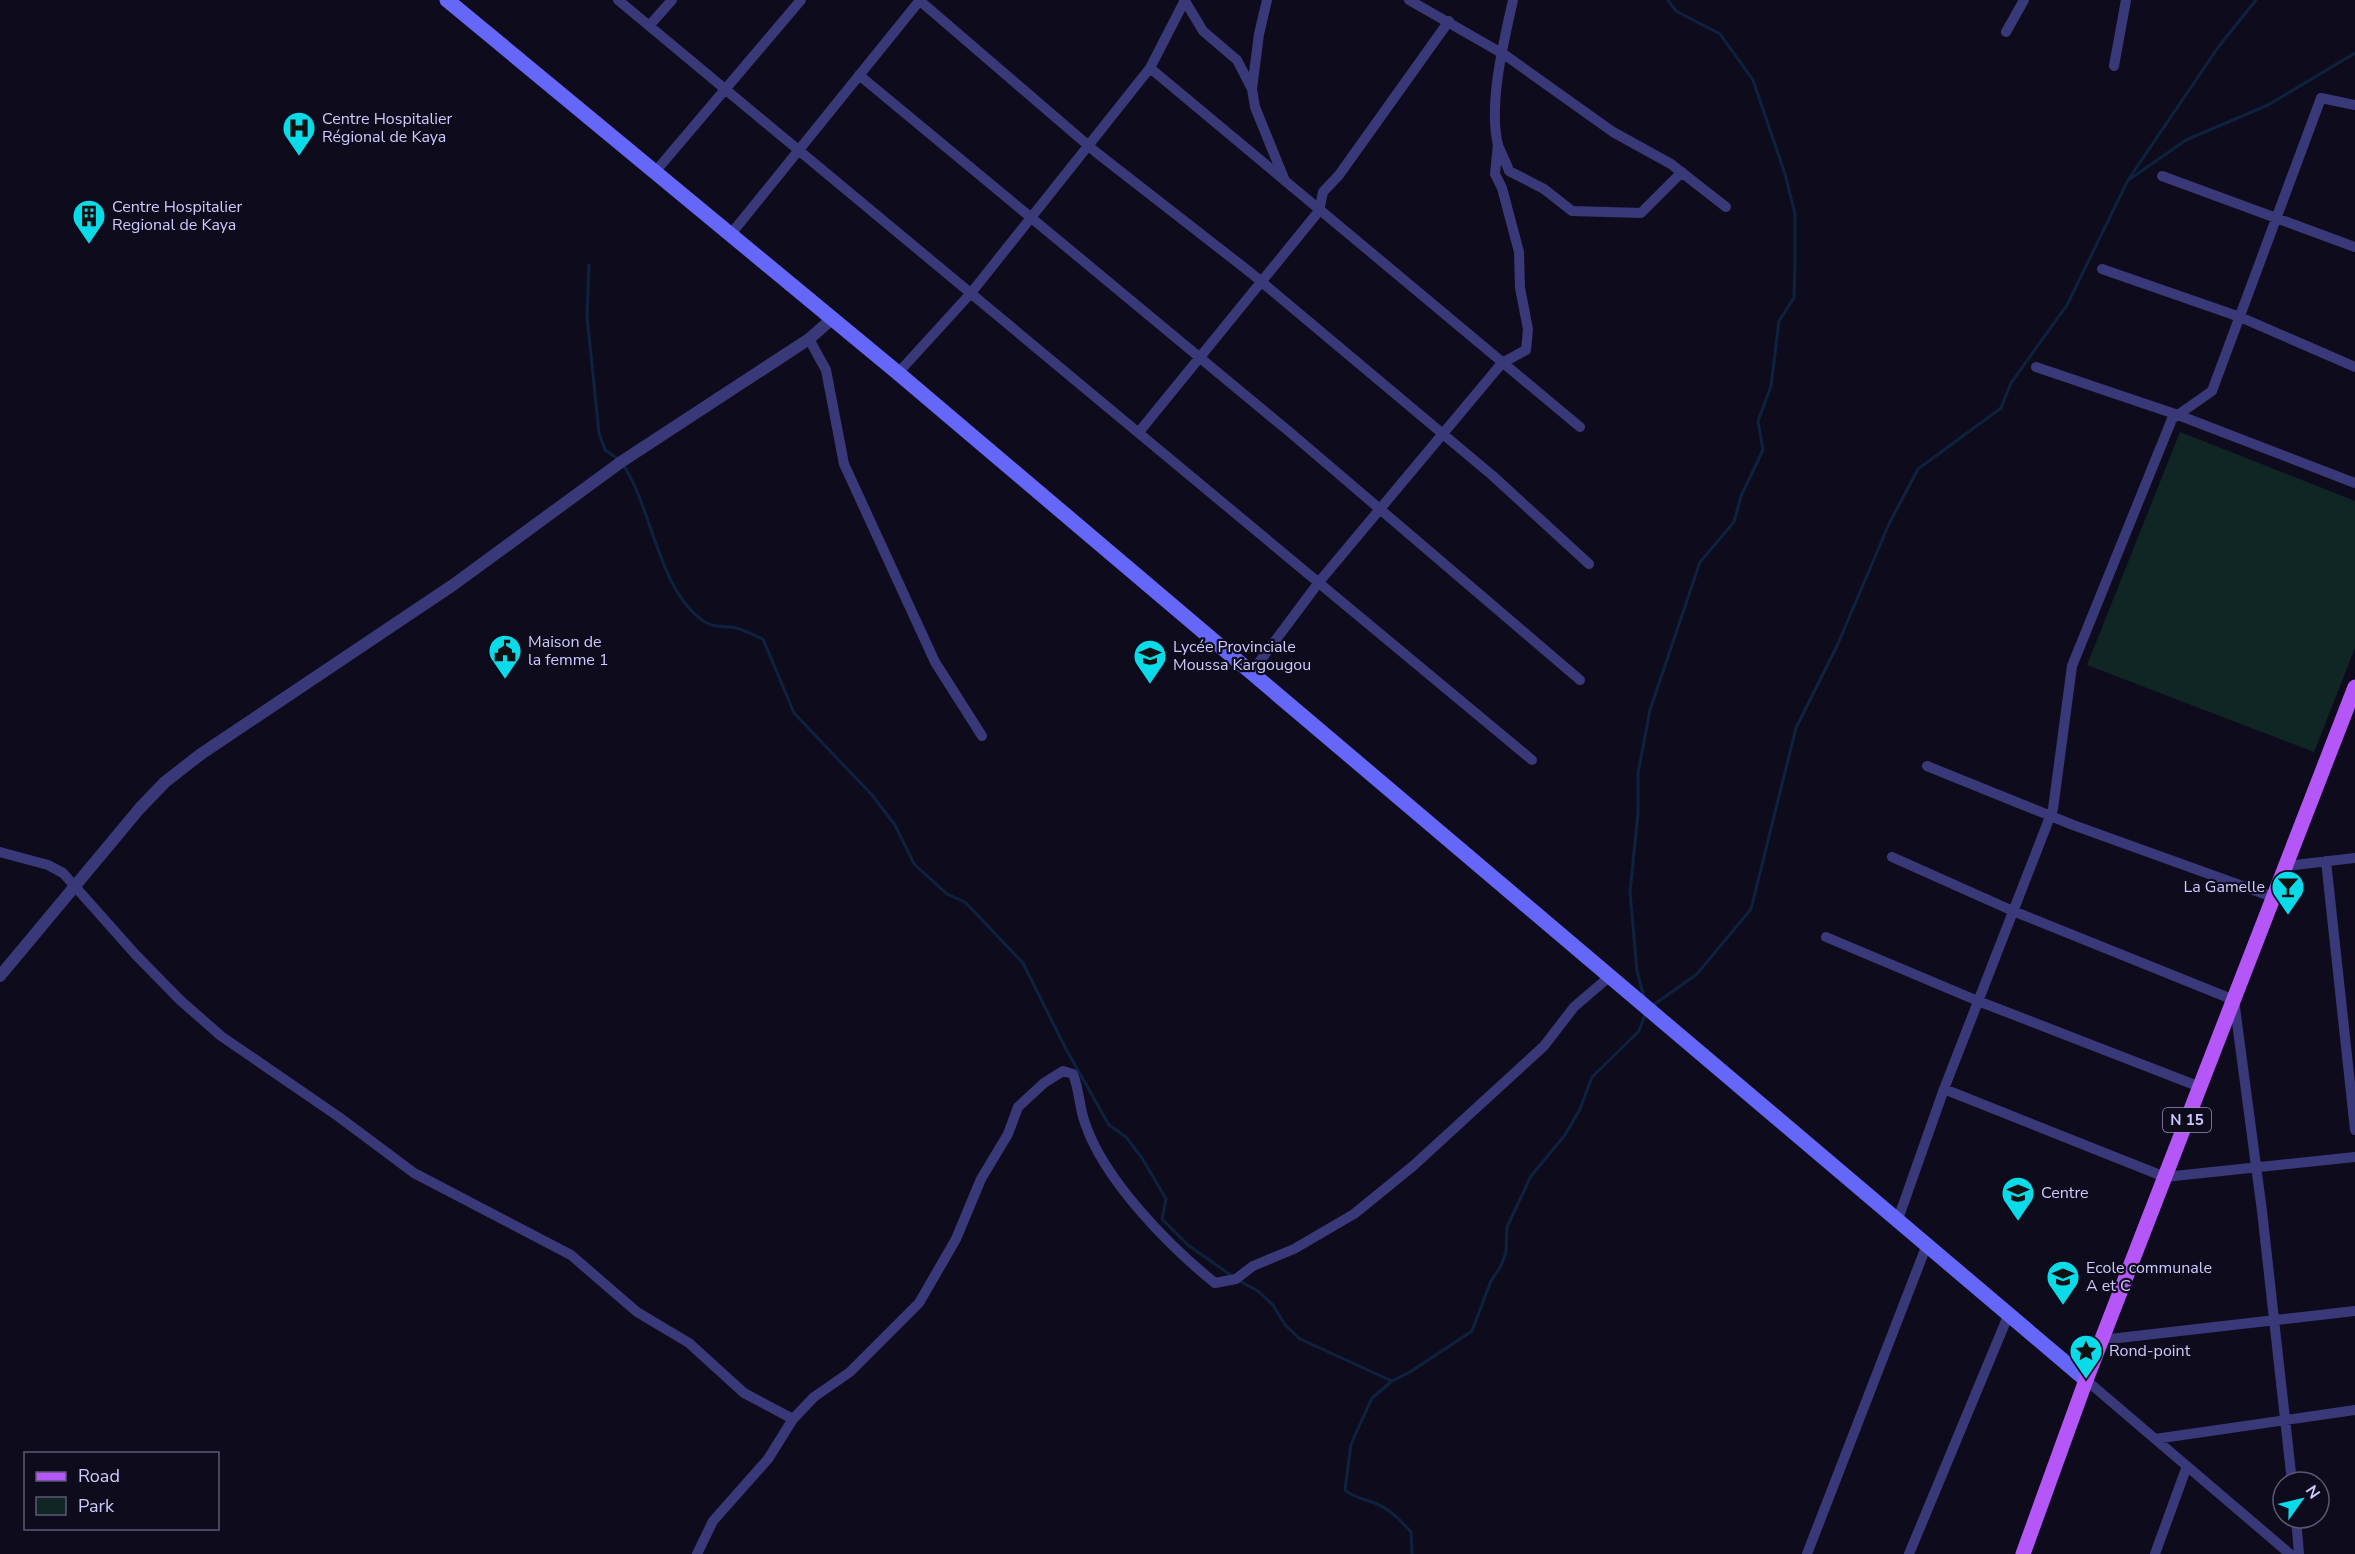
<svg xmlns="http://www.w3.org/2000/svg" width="2355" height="1554" font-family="'Nunito Sans',sans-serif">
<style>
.green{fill:#102624}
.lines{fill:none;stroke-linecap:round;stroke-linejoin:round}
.stream{stroke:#0d223f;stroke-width:3}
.minor{stroke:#39397a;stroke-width:10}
.tertiary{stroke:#39397a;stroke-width:12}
.secondary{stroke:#6567f9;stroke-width:15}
.primary{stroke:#b556f8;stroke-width:15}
.labels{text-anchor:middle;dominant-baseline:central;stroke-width:4.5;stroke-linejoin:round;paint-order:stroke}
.shield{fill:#0e0c1c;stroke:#9491ba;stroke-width:1.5}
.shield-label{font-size:15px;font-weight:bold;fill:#cecafd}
.poi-label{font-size:16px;fill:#cecafd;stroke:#0e0c1c;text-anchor:start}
</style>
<rect width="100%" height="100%" fill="#0e0c1c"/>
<path class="green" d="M2180,432L2355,501V648L2314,752L2087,665Z"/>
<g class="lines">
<path class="stream" d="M2130,179L2186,140L2268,105L2355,53
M589,265L587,316L599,433L605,450L618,459
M622,463C653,508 658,592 705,622C715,628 723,626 732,627C743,629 753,635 763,639L794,713L872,795L895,825L914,864L947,894L965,902L1023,963L1067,1051L1109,1125L1126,1137L1142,1158L1166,1199L1162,1219L1188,1245L1232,1276
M1644,997L1637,971L1630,892L1638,813V773L1650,710L1700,562L1734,522L1741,496L1763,450L1758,421L1771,386L1779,321L1794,298L1795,262V214L1785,174L1753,80L1720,34L1676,11L1668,0
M1652,1006L1697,974L1751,909L1796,728L1837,646L1889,524L1918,469L2001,408L2011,383L2067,305L2128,180L2219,46L2256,0
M1238,1280L1258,1291L1273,1305L1285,1325L1300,1339L1392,1381
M1412,1554L1411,1532C1401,1521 1391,1510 1377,1504C1366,1499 1353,1498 1345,1490L1351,1444L1372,1398L1392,1381L1410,1372L1472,1331L1491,1281L1501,1266L1506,1252L1507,1227L1531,1176L1565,1135L1580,1109L1592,1077L1639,1031L1646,1012"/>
<path class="minor" d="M618,0L1532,760
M919,0L1097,153L1251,273L1493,476L1589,564
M1409,0L1505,55L1613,132L1671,164L1726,207
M1513,0C1504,41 1488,104 1498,145C1501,153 1506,162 1509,171L1544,189L1572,211L1641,213L1682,172
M1185,1L1203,31L1237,60L1252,89L1255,107L1285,181
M649,26L672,0
M2006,32L2024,0
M2114,66L2126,0
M1150,68L1580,427
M859,75L1292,434L1580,680
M1252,89L1259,34L1267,0
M655,172L801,0
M2162,176L2355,247
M731,234L920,0
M2102,269L2240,317L2355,367
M809,339L826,370L844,464L935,662L982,736
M2036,367L2178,415L2355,483
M898,373L971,293L1150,68L1185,0
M1139,432L1319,211L1323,192L1339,175L1449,21
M1251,673L1319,582L1502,363L1526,350L1528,329L1520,288L1519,252L1502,188L1495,174L1498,144
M1927,766L2073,825L2273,897
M0,852L48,865L63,873L135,954L180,1000L221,1036L339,1117L414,1173L571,1255L637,1312L689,1343L744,1393L793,1419
M1892,857L2013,911L2234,1000L2262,1211L2292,1482
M2326,861L2355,1130
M2286,866L2355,858
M1826,937L1978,1001L2200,1087
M1944,1089L2165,1177L2355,1157
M1897,1222L1944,1089L2053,809L2072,666L2172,419L2212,391L2321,98L2355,105
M2101,1340L2355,1311
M2086,1380L2290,1554
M2155,1439L2355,1410
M2296,1518L2299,1554
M697,1554L713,1521L768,1459L793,1419L814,1397L850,1372L919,1303L956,1239L981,1179L1008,1134L1018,1107L1044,1083L1063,1071L1073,1074C1080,1092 1079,1107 1085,1123C1104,1180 1169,1246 1215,1283L1236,1279L1253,1266L1294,1249L1354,1214L1413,1166L1544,1046L1574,1007L1609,977
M1807,1554L1926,1247
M1909,1554L2008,1316
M2155,1554L2187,1466"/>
<path class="tertiary" d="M0,976L140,808L165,782L201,754L453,585L621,462L809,339L833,318"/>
<path class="secondary" d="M447,0L898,373L2086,1380"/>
<path class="primary" d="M2023,1554L2086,1380L2355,687"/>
</g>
<defs>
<g id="hospital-pin" transform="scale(1.725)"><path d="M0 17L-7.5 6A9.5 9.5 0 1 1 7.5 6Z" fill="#0adbe9" stroke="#0e0c1c"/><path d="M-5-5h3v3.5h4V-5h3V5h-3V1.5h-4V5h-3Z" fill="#111"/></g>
<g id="building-pin" transform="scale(1.725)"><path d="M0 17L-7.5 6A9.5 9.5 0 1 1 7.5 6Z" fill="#0adbe9" stroke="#0e0c1c"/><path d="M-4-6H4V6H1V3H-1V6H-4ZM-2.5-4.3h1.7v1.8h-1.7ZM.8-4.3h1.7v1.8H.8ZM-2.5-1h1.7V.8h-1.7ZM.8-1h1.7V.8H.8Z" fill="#111"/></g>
<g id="civic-pin" transform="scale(1.725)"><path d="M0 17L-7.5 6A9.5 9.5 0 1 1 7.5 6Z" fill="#0adbe9" stroke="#0e0c1c"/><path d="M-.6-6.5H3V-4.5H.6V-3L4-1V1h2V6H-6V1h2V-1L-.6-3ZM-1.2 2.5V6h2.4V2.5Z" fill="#111"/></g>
<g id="school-pin" transform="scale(1.725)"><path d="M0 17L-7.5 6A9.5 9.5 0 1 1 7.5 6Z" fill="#0adbe9" stroke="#0e0c1c"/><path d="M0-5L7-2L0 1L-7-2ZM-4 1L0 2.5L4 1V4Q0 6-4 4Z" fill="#111"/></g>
<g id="bar-pin" transform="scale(1.725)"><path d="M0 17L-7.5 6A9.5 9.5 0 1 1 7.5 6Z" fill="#0adbe9" stroke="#0e0c1c"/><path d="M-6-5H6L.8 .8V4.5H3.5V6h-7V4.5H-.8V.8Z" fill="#111"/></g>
<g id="sight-pin" transform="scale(1.725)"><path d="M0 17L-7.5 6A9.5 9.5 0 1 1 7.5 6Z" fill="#0adbe9" stroke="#0e0c1c"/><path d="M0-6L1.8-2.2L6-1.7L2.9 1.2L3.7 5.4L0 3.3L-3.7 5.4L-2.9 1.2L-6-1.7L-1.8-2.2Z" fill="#111"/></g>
</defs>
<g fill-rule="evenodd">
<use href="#hospital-pin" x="299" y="128"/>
<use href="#building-pin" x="89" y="216"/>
<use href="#civic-pin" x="505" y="651"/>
<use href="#school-pin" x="1150" y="656"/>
<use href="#bar-pin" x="2288" y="887"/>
<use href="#school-pin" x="2018" y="1193"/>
<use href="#school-pin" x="2063" y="1277"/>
<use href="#sight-pin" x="2086" y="1351"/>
</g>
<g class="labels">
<rect class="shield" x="2163" y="1108" width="48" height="24" rx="4.5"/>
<g class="shield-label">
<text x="2187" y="1120">N 15</text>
</g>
<g class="poi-label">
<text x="322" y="119">Centre Hospitalier<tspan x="322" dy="18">Régional de Kaya</tspan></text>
<text x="112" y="207">Centre Hospitalier<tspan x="112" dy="18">Regional de Kaya</tspan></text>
<text x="528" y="642">Maison de<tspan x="528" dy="18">la femme 1</tspan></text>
<text x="1173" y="647">Lycée Provinciale<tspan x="1173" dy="18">Moussa Kargougou</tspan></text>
<text x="2265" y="887" text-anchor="end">La Gamelle</text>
<text x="2041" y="1193">Centre</text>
<text x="2086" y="1268">Ecole communale<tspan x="2086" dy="18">A et C</tspan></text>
<text x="2109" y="1351">Rond-point</text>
</g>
</g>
<rect x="24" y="1452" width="195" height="78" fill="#0e0c1c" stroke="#5b5876" stroke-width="1.5"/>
<rect x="36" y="1472" width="30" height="9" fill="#b556f8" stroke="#5b5876" stroke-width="1.5"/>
<text x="78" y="1482" font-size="18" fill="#cecafd">Road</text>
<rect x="36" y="1497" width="30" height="18" fill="#102624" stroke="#5b5876" stroke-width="1.5"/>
<text x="78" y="1512" font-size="18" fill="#cecafd">Park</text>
<g transform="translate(2301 1500) rotate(56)"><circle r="28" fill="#0e0c1c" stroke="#5b5876" stroke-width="1.5"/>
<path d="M0-4.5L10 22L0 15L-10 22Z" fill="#0adbe9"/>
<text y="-9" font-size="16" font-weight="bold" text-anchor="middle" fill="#cecafd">N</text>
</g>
</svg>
